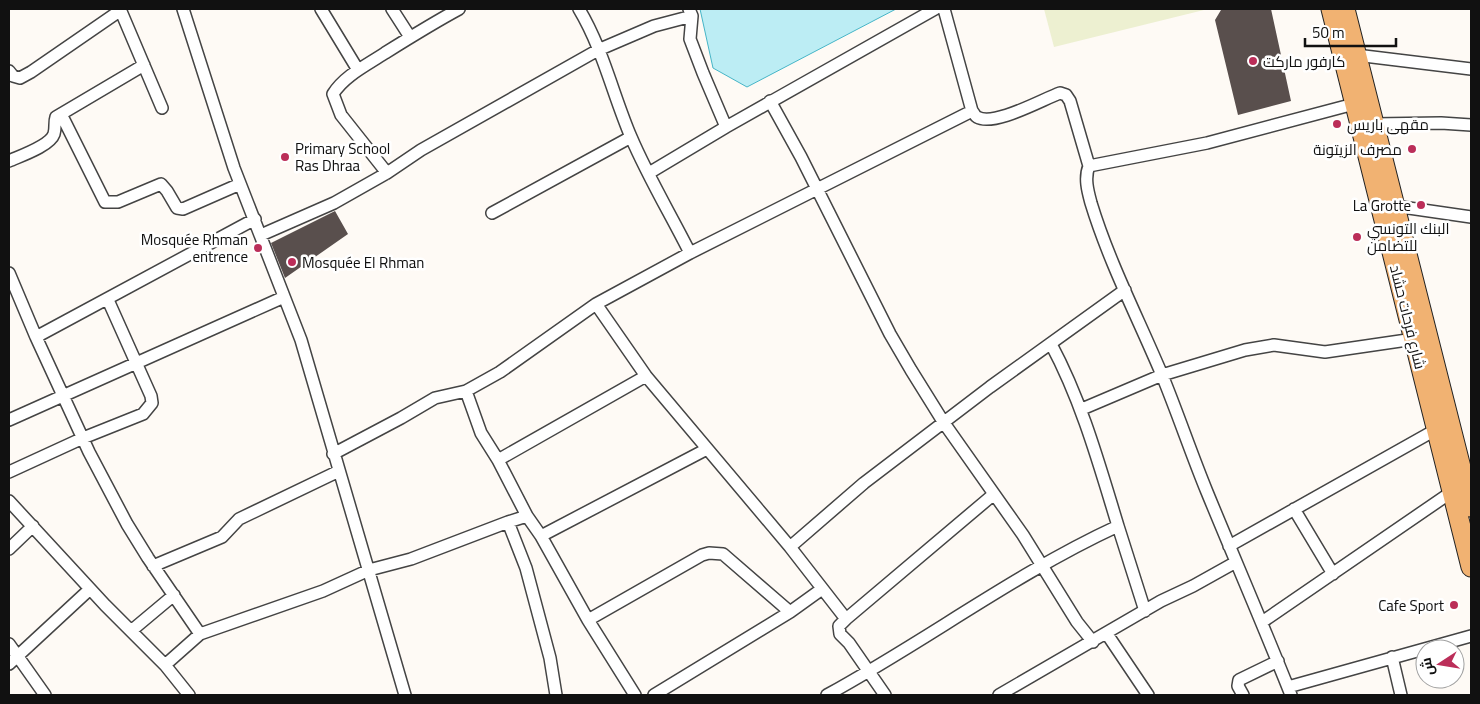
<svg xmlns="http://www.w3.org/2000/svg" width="1480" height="704" font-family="Georgia,Cairo,serif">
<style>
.pitch{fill:#edf0d1}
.water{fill:#bcedf4;stroke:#46b5c7}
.building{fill:#594f4d}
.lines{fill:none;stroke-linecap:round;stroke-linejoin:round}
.street-casing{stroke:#444;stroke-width:14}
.primary-casing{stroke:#222;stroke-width:21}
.street{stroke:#fff;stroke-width:11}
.primary{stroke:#f1b272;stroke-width:19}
.poi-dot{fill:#bb2e59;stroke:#fff;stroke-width:2}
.labels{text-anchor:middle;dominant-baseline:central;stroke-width:5;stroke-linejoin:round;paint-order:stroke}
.poi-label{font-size:15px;fill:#111;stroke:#fff;text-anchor:start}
.street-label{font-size:15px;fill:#111;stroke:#fff}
</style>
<rect width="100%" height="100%" fill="#fefaf5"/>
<path class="pitch" d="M1044,9H1208L1054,47Z"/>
<path class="water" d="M700,9H896L747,87L713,68Z"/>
<path class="building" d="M1227,9H1271L1291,101L1238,115L1215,20L1221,10Z
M335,211L348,234L285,278L271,243Z"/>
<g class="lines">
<g class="street-casing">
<path id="street" d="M120,9L162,108
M183,9L234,168L301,340L405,695
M321,9L358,70
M392,9L410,37
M579,9C603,49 613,95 631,137C648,177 671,215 690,253
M689,9L692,16L690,39L703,73L726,127L935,9
M944,9L972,111C974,113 975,116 977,117C994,127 1043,99 1060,93L1066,95L1070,101L1089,166C1084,178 1088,192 1091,203C1109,262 1138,318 1162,375C1178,414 1191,453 1207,492C1235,560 1264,627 1291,695
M1356,55L1471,69
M9,71L13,76L20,78L31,72L121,10
M770,101L801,157L890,334L911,370L944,423L1023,535L1077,622L1093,642
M61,114L105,202H118L161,184L167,191L177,208L183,209L240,184
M1372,120L1374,124L1441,123L1471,125
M9,161C20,156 50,146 54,134C56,128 54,123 56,117L144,65
M1089,166L1207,143L1354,104L1359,107
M387,173L341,115L333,94C344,76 367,65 385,53C409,38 433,23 459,9
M649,173L726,127
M1395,206L1471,217
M492,213L631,137
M261,235L334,203L387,173L421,150L598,50L654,26L692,16
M9,273L36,337
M1051,344C1082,402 1099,464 1118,526
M1082,409L1162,375L1245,350L1274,345L1325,352L1414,339
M9,420L284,297
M333,454L401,418L435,398L466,391
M498,460L646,376
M9,472L83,438L143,414L152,403L151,396L108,300
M9,501L105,605L165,665L189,695
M1294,509L1333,574
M527,516L541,536L588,620L635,695
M541,536L707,449
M1229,546L1437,429
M790,547L864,483L990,387L1125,290
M9,549L33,526
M153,566L222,537L239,519L339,471
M846,619L790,547L646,376L596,304L690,253L972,111
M588,620L702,555L709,553L723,554L790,612
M1262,622L1453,491
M131,631L174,595
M200,634L148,558L127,524L89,452L36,337L255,219
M1107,634L1148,695
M9,644L45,695
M1392,657L1401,695
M9,664L90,589
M165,665L200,634L323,591L369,570L411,559L508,522
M1288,687L1471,636
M556,695L550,658L526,568L508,522L527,516L498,460L481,433L466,391L500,372L596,304
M654,695L790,612L822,589
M827,695C926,641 1016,573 1118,526L1145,611
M885,695L849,643L840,634L839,626L846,619L994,494
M999,695L1161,601L1193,586L1236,562
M1243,695L1238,686L1239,680L1278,661"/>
</g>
<g class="primary-casing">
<path id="primary" d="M1331,9L1471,567
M1345,9L1471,507"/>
</g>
<use href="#street" class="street"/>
<use href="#primary" class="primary"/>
</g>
<g class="poi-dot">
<circle cx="1253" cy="61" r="5"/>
<circle cx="1337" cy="124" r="5"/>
<circle cx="1412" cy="149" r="5"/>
<circle cx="285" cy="157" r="5"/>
<circle cx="1421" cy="205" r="5"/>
<circle cx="1357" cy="237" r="5"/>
<circle cx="258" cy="248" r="5"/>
<circle cx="292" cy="262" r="5"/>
<circle cx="1454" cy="605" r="5"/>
</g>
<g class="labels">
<g class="poi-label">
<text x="1263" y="61">كارفور ماركت</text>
<text x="1347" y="124">مقهى باريس</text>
<text x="295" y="148">Primary School<tspan x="295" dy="17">Ras Dhraa</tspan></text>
<text x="1402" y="149" text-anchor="end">مصرف الزيتونة</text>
<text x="1411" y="205" text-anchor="end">La Grotte</text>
<text x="1367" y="228">البنك التونسي<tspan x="1367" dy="17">للتضامن</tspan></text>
<text x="248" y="239" text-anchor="end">Mosquée Rhman<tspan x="248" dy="17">entrence</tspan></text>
<text x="302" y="262">Mosquée El Rhman</text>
<text x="1444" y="605" text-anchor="end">Cafe Sport</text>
</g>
<g class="street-label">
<text transform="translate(1408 317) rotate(76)">شارع فرحات حشاد</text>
</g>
</g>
<rect width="1480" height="704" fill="none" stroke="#111111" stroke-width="20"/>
<g transform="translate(1440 664) rotate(258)"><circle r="24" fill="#ffffff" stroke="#a0a0a0"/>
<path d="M0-4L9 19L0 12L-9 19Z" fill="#bb2e59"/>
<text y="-8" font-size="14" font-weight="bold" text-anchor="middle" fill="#111111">ش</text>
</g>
<path d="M1305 38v8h91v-8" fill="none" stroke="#111111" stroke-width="2.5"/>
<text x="1312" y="38" font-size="15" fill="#111111" stroke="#ffffff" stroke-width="4" paint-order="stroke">50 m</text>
</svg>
